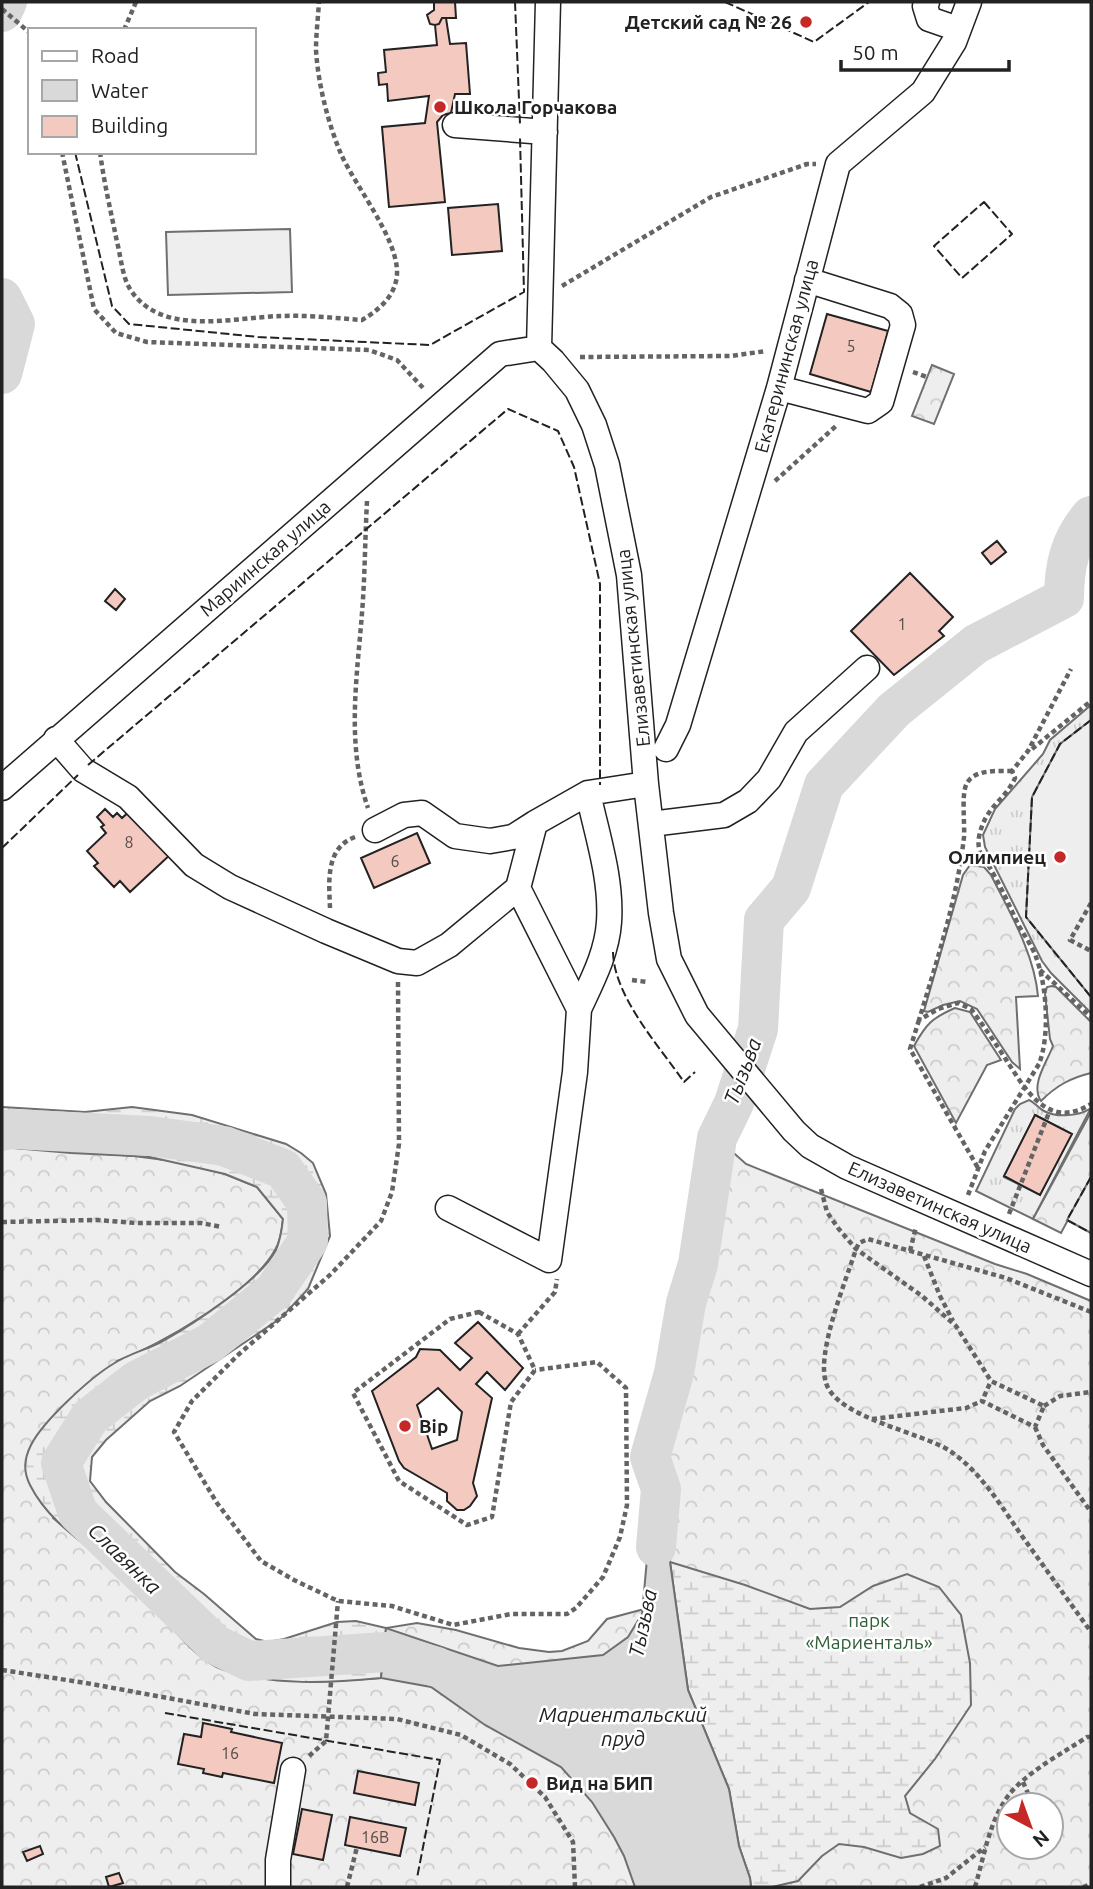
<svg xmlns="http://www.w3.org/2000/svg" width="1093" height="1889" font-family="Ubuntu,sans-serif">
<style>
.grass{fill:url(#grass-tufts);stroke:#6f6f6f;stroke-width:2;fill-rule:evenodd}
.forest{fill:url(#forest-crowns);stroke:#6f6f6f;stroke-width:2;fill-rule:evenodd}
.wetland{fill:url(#wetland-marsh);stroke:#6f6f6f;stroke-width:2}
.pitch{fill:#eee;stroke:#6f6f6f;stroke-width:2}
.water{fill:#d9d9d9;stroke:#6f6f6f;stroke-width:2}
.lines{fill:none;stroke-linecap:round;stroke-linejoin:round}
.river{stroke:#d9d9d9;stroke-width:40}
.building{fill:#f3c9c0;stroke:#222;stroke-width:2;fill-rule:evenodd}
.minor-casing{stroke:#222;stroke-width:27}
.path{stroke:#646464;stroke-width:4.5;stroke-dasharray:5 3.5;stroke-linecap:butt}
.minor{stroke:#fff;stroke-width:24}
.fence{stroke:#222;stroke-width:2;stroke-dasharray:9 3.5;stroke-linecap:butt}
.poi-dot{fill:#c62828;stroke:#fff;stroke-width:2.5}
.labels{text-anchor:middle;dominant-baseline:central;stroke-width:5;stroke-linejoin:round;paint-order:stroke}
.number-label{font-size:16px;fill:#564c4a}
.poi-label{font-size:19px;font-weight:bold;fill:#222;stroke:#fff;text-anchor:start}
.street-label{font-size:19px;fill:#222;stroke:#fff}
.park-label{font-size:19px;fill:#2f5e38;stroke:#fff}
.water-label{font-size:21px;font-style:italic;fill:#222;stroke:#fff}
</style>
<defs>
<pattern id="grass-tufts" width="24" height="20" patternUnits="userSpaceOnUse" patternTransform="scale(1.75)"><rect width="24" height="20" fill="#eee"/><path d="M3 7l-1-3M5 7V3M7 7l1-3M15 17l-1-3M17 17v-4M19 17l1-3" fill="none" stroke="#ccc"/></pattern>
<pattern id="forest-crowns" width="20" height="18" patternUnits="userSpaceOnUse" patternTransform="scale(1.75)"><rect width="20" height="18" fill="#eee"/><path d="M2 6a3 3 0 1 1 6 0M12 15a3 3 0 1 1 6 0" fill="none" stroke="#ccc"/></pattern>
<pattern id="wetland-marsh" width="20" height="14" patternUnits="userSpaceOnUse" patternTransform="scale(1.75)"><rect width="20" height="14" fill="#eee"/><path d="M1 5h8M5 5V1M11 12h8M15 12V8" fill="none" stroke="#ccc"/></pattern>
</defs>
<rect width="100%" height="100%" fill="#fff"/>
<path class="grass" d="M1091,705V1013L1051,973L1042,961L985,847L983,835L995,809L1043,754L1050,740Z
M1029,1100C1036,1103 1038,1108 1044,1111C1057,1118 1080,1116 1091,1108L1033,1219L976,1191L1015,1109L1020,1104ZM1035,1115L1071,1134L1040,1195L1004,1177Z"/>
<path class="forest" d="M932,365L954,374L934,424L912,416Z
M970,865L984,867L991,875C1010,913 1034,953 1038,996L1016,997L1020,1069L1012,1062L977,1009L960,1001L943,1005L928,1012L924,1011L963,875Z
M1052,986L1056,987L1091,1022V1073C1070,1078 1056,1086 1041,1101C1030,1085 1047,1062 1053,1046L1050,1039L1045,994L1047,987Z
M955,1008L970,1012L1001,1060L987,1065L956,1123L914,1046C926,1024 932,1018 955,1008Z
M1091,1112V1177L1061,1233L1033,1219Z
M717,1138L746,1164L995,1264L1027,1274L1091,1301V1887H2V1147L71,1153L134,1156L180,1162L225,1174L257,1187L283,1219C282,1229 280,1242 275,1250C252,1292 161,1345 117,1361L53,1518L130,1581L168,1625L209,1662L222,1669L279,1680L315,1682L381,1678L386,1628L417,1623L456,1630L519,1648L549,1652L562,1651L588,1641L607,1619L648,1608L659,1526L661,1489L650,1457L674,1373L686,1303L698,1264ZM1009,1805H1051V1847H1009Z"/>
<path class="wetland" d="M2,1107L85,1112L132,1107L192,1115L286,1144L301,1153L313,1163L326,1194L330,1236L308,1289L281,1318L180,1386L150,1401L106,1440L92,1457L90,1481L106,1502L175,1572L204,1594L256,1639L268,1642L284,1639L337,1622L356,1621L386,1628L381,1678C329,1683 275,1686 224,1670C192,1660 157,1607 132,1584C99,1551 52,1529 30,1485C23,1471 24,1459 31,1445C43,1421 90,1378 113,1364C128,1354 146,1350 161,1342C192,1325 261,1280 276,1250C280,1241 282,1228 283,1219L257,1187L225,1174L150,1157L2,1147Z
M670,1562L745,1585L810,1609L840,1607L873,1586L907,1574L939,1587L961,1615L970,1663L971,1705L935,1759L905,1796L910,1813L938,1829L940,1846L923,1854L901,1858L864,1847L839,1844L822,1856L798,1881L772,1887H751L750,1878L739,1846L729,1789L688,1690Z"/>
<path class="pitch" d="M290,229L292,292L168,295L166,232Z
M1091,720V997L1026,917L1032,797L1060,744Z
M1091,1177V1233L1067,1220Z"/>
<path class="water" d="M654,1492L668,1497L670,1562L688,1690L729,1789L739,1846L750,1878L751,1887H635L624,1856L614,1837L592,1802L561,1767L485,1725L431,1687L381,1678L386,1628L498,1666L603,1655L628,1637L642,1614L647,1559L654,1516Z"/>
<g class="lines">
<path class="river" d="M2,12L7,2
M2,298L15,324L2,374
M2,1131L12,1129L150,1136L224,1146L283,1169L307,1203L308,1241L274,1291L210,1343L136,1381L90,1417L61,1463L78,1513L216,1645L249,1661L385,1652L437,1667
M656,1547L661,1489L650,1457L674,1373L686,1303L698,1264L717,1138L734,1103L758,1029L764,920L791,888L824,785L894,710L976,644L1064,598C1064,566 1070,540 1091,516"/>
</g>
<path class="building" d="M434,2H455L456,18H442L439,24L435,25L430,24L427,15L434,10Z
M442,18H446L450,44L466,43L470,94H455L451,113L443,115L437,122L445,202L389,207L382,127L425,123L429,96L388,101L387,84L379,85L378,73L386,72L384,50L437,45L435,25L439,24Z
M498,204L502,251L452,255L448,208Z
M827,314L888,331L871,392L810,374Z
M997,541L1006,552L991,564L982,553Z
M910,573L953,617L939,631L944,636L894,675L851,631Z
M115,589L125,599L116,610L105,601Z
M105,809L113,817L117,813L122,818L132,809L172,853L130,892L120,881L114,887L94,866L98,863L87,851L106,833L101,827L104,825L97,817Z
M417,833L430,863L374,888L361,858Z
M1035,1115L1072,1134L1040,1195L1004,1176Z
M478,1322L523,1368L505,1390L487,1372L476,1384L492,1398L473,1483L477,1496L470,1506L464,1510H457L447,1501V1493L404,1468L399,1461L372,1391L416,1357L420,1349L440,1350L460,1370L472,1358L455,1343ZM438,1388L462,1412L457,1440L432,1449L417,1405Z
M203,1723L232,1729L231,1732L282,1743L274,1783L223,1773L222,1777L203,1773L204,1769L178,1764L184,1734L201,1737Z
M358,1771L419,1783L415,1805L354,1793Z
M302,1809L332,1815L323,1860L293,1854Z
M350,1817L406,1828L400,1856L345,1845Z
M40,1846L43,1854L27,1861L23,1852Z
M119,1873L123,1883L109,1887L106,1877Z"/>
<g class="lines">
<g class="minor-casing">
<path id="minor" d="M548,2L539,348L553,361L577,390L594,425L607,465L629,575L646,784L661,913L669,959L697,1015L794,1131L810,1146L847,1167L1091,1274
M927,2L925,6L929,19L958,29
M455,125L545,132
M779,388L868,411L881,402L903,325L900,314L890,306L807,280
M56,739L83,770L128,797L194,865L230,887L326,931L398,961L417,963L449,945L518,888
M666,749L678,725L779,388L838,164L923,92L954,42L969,2
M2,788L500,354L539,348
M651,824L724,815L748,801L769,779L796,732L867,668
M375,830L404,815L422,813L455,836L490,841L513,837L535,823
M579,1009C592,981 607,953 609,922C612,879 597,835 588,793
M448,1208L549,1260L575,1072L579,1009L518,888L535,823L588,793L646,784
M278,1887V1860L293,1770"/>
</g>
<path class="path" d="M2,9L30,33
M124,30L136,2
M62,152L94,309L116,333L147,342L369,350L397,360L425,390
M100,152C104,183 111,212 117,242C121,257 122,276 130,289C161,338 234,317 281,316C308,315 335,318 362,320C381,309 398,293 397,270C395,235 356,187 341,154C328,123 318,84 316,50C316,34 318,18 319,2
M562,286L711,197L807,164H816
M580,357L731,356L766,351
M913,372L927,377
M775,481L836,426
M367,501C365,538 365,576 362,613C357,678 346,745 368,808
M1032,749L1091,701
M1012,771C998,771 975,769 967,783C961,793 965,823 964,837C957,900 937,960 919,1020L938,1009L958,1003L971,1009C983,1025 994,1041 1005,1058C1025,1089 1048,1131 1091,1104
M961,861L980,855
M1091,903L1070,940L1091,951
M330,908C329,882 325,848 355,837
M1040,970L1091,1017
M632,980L647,982
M398,982L399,1144L392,1192L381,1221L331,1274L238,1355L192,1401L174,1432L217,1503L261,1561L294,1580L338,1601L392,1606L453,1625L511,1614H567L576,1608L603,1577L620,1537L627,1505L626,1388L597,1362L535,1370
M919,1020L910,1049L978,1168
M821,1189L827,1212L838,1228L856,1249L922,1296L956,1326L991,1381L1044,1406L1035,1427L982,1401L991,1381
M968,1195L985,1151L1039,1064C1050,1036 1047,986 1036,957C1032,946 1024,935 1018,924C1010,907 1003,891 994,875C987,860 976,855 979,837C985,806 1004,802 1015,778L1012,771L1028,751L1071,669
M1009,1214L1050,1110
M2,1222L96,1220L136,1223H201L222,1227
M910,1251L916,1227
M924,1256L940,1296L953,1321
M479,1312L518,1334L535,1370L511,1402L492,1517L467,1525L399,1481L353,1393L450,1319Z
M1091,1312L1006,1278L868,1239L859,1243L856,1249C846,1281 816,1352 826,1383C837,1418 921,1432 950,1451C981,1472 1001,1506 1022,1536C1045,1568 1068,1600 1091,1632
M518,1334L555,1292L557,1279
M1044,1406L1060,1396L1091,1392
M872,1419L966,1408L982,1401
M1035,1427L1043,1445L1091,1512
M2,1670L86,1683L255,1714L397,1719L461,1735L510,1764L545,1797L573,1842L575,1887
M309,1756L326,1741L338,1601
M1023,1782L1030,1798L1028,1805
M1002,1810L1009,1812
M347,1887L357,1847
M920,1887L946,1878L985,1847
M975,1887C984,1857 989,1822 1008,1796C1025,1773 1063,1753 1087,1737H1091
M1083,1887L1091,1884"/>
<use href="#minor" class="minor"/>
<path class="fence" d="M515,2L520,124
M725,2L814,42L869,2
M40,30H46
M75,152L112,306L129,324L258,337L430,345L524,292L520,138
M984,202L1012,234L962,278L934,246Z
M1091,720L1060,744L1032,797L1026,917L1091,997
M88,765L508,409L558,431L574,467L600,584V785
M2,848L78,775
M613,952C614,997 660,1047 684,1082L695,1072
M1091,1177L1067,1220L1091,1233
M165,1713L440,1760L417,1878"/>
</g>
<g class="poi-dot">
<circle cx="806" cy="22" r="7"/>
<circle cx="440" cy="107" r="7"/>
<circle cx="1060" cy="857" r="7"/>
<circle cx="405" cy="1426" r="7"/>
<circle cx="532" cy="1783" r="7"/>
</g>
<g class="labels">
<g class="number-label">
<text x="851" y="346">5</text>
<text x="902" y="624">1</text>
<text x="129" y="842">8</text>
<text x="395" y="861">6</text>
<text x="230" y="1753">16</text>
<text x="375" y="1837">16В</text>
</g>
<g class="poi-label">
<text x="792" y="22" text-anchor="end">Детский сад № 26</text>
<text x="454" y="107">Школа Горчакова</text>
<text x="1046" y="857" text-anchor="end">Олимпиец</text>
<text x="419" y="1426">Bip</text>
<text x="546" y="1783">Вид на БИП</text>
</g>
<g class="street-label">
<text transform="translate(786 356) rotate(-75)">Екатерининская улица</text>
<text transform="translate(265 558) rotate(-41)">Мариинская улица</text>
<text transform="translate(633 648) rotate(-96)">Елизаветинская улица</text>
<text transform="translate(940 1207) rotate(24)">Елизаветинская улица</text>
</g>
<g class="park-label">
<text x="869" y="1620">парк<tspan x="869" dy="22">«Мариенталь»</tspan></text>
</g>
<g class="water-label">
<text transform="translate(742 1071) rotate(-69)">Тызьва</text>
<text transform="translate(125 1558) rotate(44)">Славянка</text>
<text transform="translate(642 1623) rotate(-78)">Тызьва</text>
<text x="623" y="1714">Мариентальский<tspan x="623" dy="24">пруд</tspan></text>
</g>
</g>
<rect width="1093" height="1889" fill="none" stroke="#222222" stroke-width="7"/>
<rect x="28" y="28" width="228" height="126" fill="#ffffff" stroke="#a7a7a7" stroke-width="2"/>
<rect x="42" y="51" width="35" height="10" fill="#ffffff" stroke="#a7a7a7" stroke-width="2"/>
<text x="91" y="63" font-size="21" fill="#222222">Road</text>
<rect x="42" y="80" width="35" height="21" fill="#d9d9d9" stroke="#a7a7a7" stroke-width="2"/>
<text x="91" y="98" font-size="21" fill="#222222">Water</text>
<rect x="42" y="116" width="35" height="21" fill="#f3c9c0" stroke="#a7a7a7" stroke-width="2"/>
<text x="91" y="133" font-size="21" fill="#222222">Building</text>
<g transform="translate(1030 1826) rotate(139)"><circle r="33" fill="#ffffff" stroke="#a7a7a7" stroke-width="2"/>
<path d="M0-5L12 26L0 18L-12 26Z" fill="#c62828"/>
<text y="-10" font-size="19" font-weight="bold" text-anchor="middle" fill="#222222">N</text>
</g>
<path d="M841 60v10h168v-10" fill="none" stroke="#222222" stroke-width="3.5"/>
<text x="852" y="60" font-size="21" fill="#222222" stroke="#ffffff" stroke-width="5" paint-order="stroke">50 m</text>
</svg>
